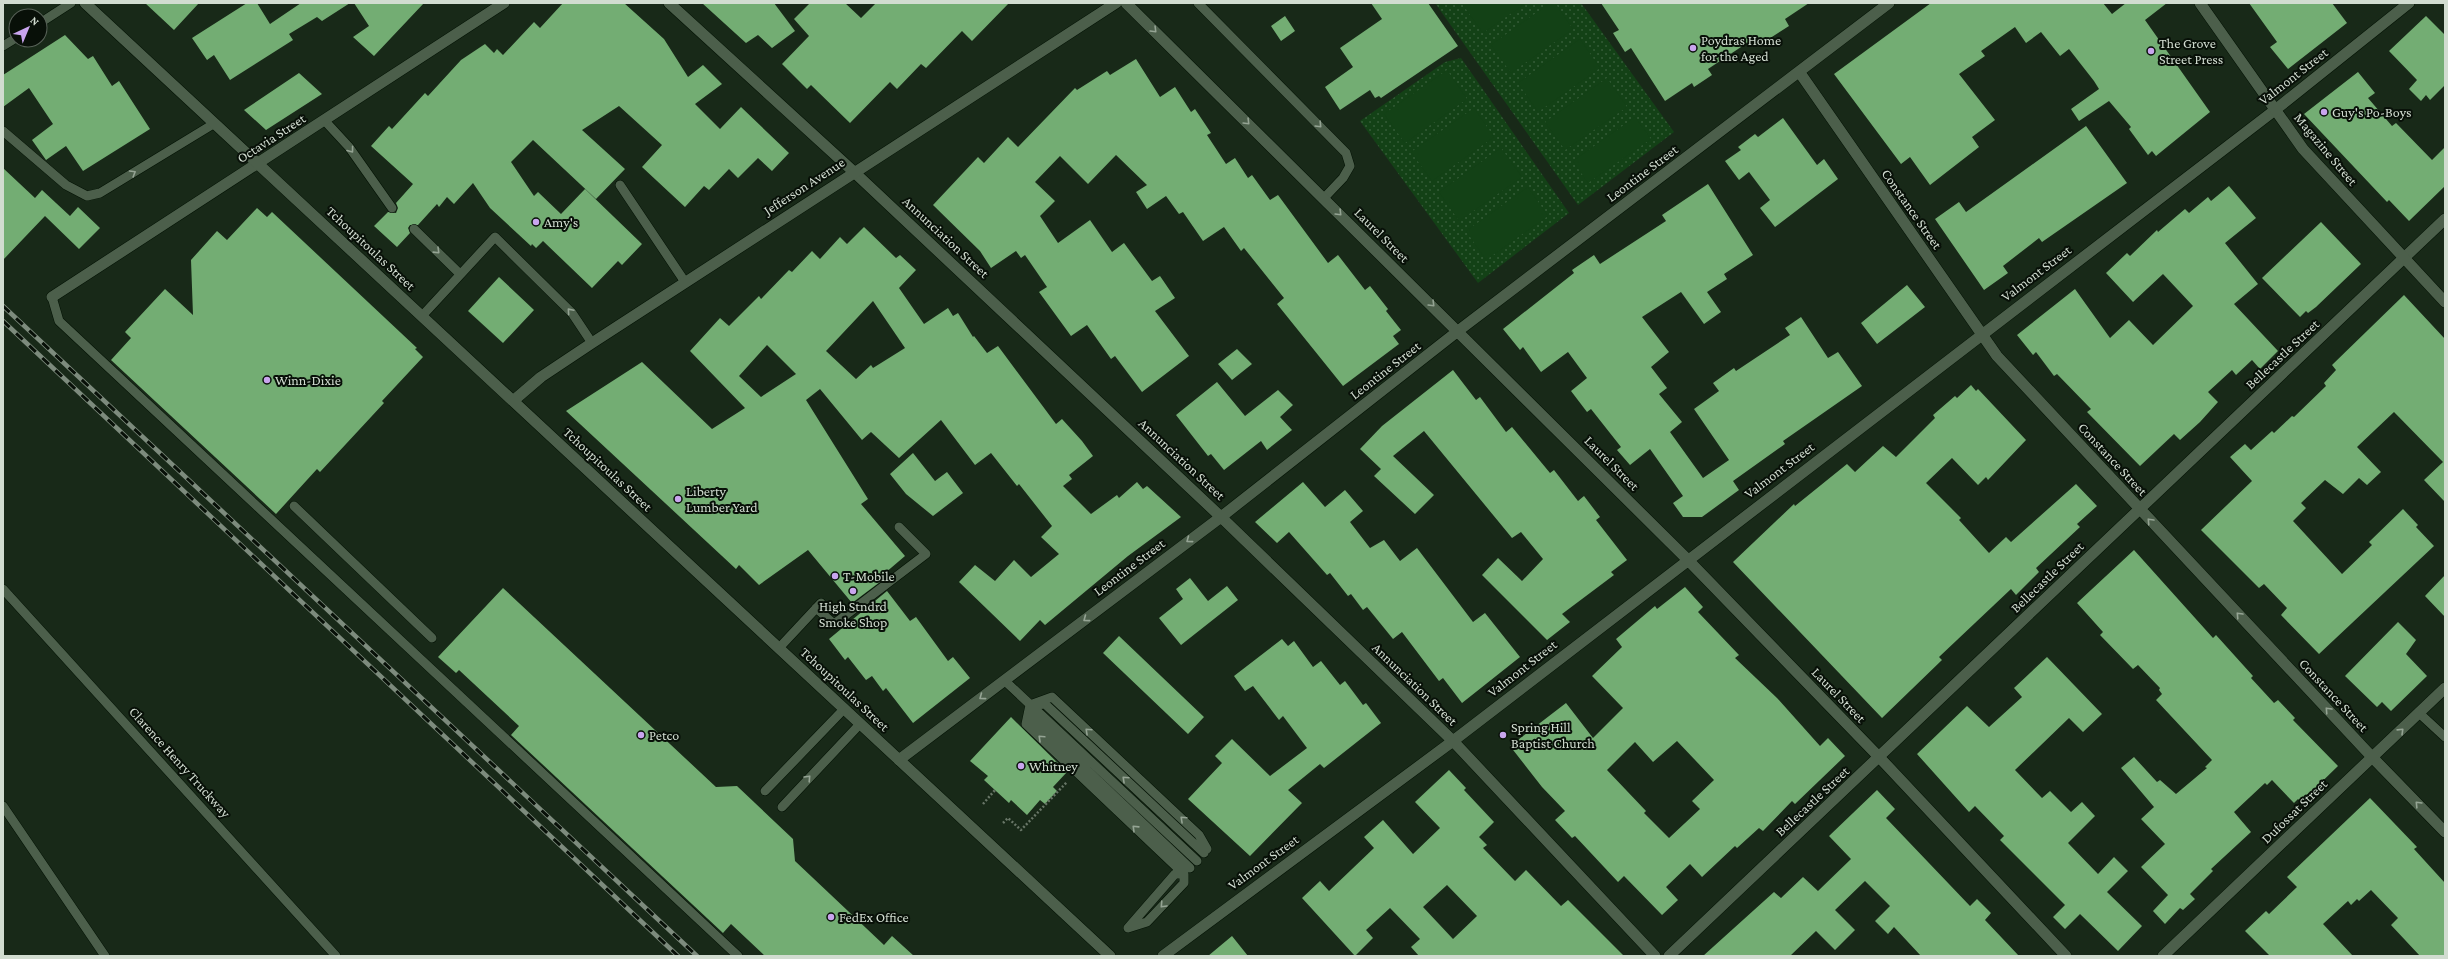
<svg xmlns="http://www.w3.org/2000/svg" width="2448" height="959" font-family="'Crimson Pro',serif">
<style>
.park{fill:url(#park-dots)}
.garden{fill:#134116}
.building{fill:#73ad73;fill-rule:evenodd}
.lines{fill:none;stroke-linecap:round;stroke-linejoin:round}
.service-casing{stroke:#031204;stroke-width:10}
.minor-casing{stroke:#031204;stroke-width:12}
.tertiary-casing{stroke:#031204;stroke-width:12}
.path{stroke:#687667;stroke-width:2.5;stroke-dasharray:2 2;stroke-linecap:butt}
.service{stroke:#4c5f4b;stroke-width:9}
.minor{stroke:#4c5f4b;stroke-width:11}
.tertiary{stroke:#4c5f4b;stroke-width:11}
.rail-casing{stroke:#7d8b7d;stroke-width:4.5}
.rail{stroke:#081008;stroke-width:3;stroke-dasharray:9;stroke-linecap:butt}
.oneway{stroke:#95a494}
.poi-dot{fill:#c9a5ee;stroke:#081008;stroke-width:1.5}
.labels{text-anchor:middle;dominant-baseline:central;stroke-width:4;stroke-linejoin:round;paint-order:stroke}
.poi-label{font-size:14px;fill:#d1dcd0;stroke:#081008;text-anchor:start}
.street-label{font-size:14px;fill:#d1dcd0;stroke:#081008}
</style>
<defs>
<pattern id="park-dots" width="8" height="8" patternUnits="userSpaceOnUse"><rect width="8" height="8" fill="#134116"/><path d="M2 2h.1M6 6h.1" fill="none" stroke="#345c37" stroke-width="1.8" stroke-linecap="round"/></pattern>
</defs>
<rect width="100%" height="100%" fill="#182918"/>
<path class="park" d="M1435,3H1581L1674,132L1578,205Z
M1461,58L1569,213L1478,283L1360,121L1445,62Z"/>
<path class="garden" d="M1465,3H1526L1483,33L1463,5Z
M1550,3H1555L1573,29L1511,73L1491,45Z
M1580,39L1600,68L1538,112L1518,83Z
M1447,70L1467,99L1405,143L1384,114Z
M1607,78L1627,107L1565,150L1545,122Z
M1474,108L1494,137L1432,181L1411,152Z
M1635,117L1651,139L1588,183L1573,161Z
M1501,148L1522,177L1459,221L1439,192Z
M1528,187L1548,216L1486,260L1466,231Z"/>
<path class="building" d="M145,3H199L174,30Z
M247,3H257L270,24L301,3H350L322,21L317,17L289,34L293,40L230,80L214,55L207,60L192,38Z
M354,3H424L374,56L353,37L369,26Z
M563,3H624L664,39L688,77L703,65L722,84L695,104L720,129L741,107L789,153L772,171L758,158L738,178L729,169L709,190L704,186L685,207L642,167L662,145L619,106L582,130L625,169L596,199L533,140L511,162L534,196L538,192L561,214L585,189L642,244L622,265L618,261L592,288L543,241L536,248L532,244L531,246L490,208L473,183L454,204L447,197L439,207L437,204L418,225H410L408,228L410,233L397,247L374,226L388,212L396,213L398,208L396,203L413,184L371,146L389,126L392,129L425,93L428,96L461,60L485,44L494,53L497,49L503,55L534,22L540,28Z
M702,3H774L795,31L772,48L758,35L746,43Z
M810,3H845L861,18L876,3H1009L972,41L962,31L926,68L921,64L897,89L890,82L850,123L811,85L807,89L782,64L809,36L794,19Z
M1371,3H1428L1458,46L1381,98L1379,96L1375,98L1370,90L1340,110L1325,87L1353,67L1340,48L1382,19Z
M1601,3H1809L1785,19L1789,26L1761,44L1756,37L1708,69L1712,75L1694,87L1692,83L1665,101L1631,48L1625,52L1613,33L1619,30Z
M1931,3H2103L2112,14L2126,3H2167L2145,20L2210,112L2156,156L2152,151L2148,155L2129,129L2131,127L2109,101L2079,121L2071,109L2099,89L2094,81L2069,49L2060,56L2041,32L2026,43L2015,27L1981,51L1985,56L1959,74L1995,120L1972,137L1979,147L1930,185L1910,157L1901,164L1834,74Z
M2249,3H2332L2347,23L2288,69L2270,47L2277,42Z
M1285,16L1295,31L1281,41L1271,26Z
M2426,16L2445,35V85L2430,100L2426,95L2421,101L2409,89L2417,80L2389,51Z
M65,35L88,59L93,56L112,86L119,81L150,129L83,171L66,146L46,160L32,140L53,124L29,88L3,107V75Z
M1136,59L1160,97L1175,87L1191,112L1195,109L1211,133L1207,135L1226,164L1235,158L1248,178L1252,175L1270,200L1278,195L1328,263L1338,255L1365,290L1370,286L1388,309L1386,311L1401,330L1393,336L1399,344L1343,386L1277,304L1284,298L1244,248L1241,251L1224,227L1203,241L1183,212L1179,214L1166,196L1147,209L1136,192L1147,185L1116,155L1088,184L1060,156L1035,182L1055,201L1040,216L1058,243L1090,220L1112,252L1124,243L1152,281L1160,276L1175,298L1155,311L1189,356L1142,392L1115,356L1111,359L1087,325L1071,336L1039,292L1047,287L1025,255L1021,258L1016,251L991,268L980,251L933,205L978,157L984,163L1008,137L1018,147L1075,88L1077,90L1107,71L1110,75Z
M2358,72L2375,93L2368,98L2392,126L2396,123L2432,160L2445,147V186L2409,221L2389,200L2387,202L2304,114Z
M299,73L322,94L266,130L244,110Z
M1783,118L1817,165L1824,159L1838,179L1775,227L1760,208L1770,200L1749,172L1739,180L1725,161L1741,150L1738,147L1755,134L1758,137Z
M2086,126L2127,183L2042,242L2039,238L2003,266L2008,273L1984,290L1935,219L1959,202L1966,212Z
M3,168L35,198L42,190L70,216L78,207L100,228L79,249L45,216L3,260Z
M1708,184L1753,255L1724,274L1727,279L1707,292L1721,312L1704,324L1681,292L1642,317L1669,352L1651,367L1667,388L1659,394L1682,422L1670,432L1703,478L1729,460L1694,409L1719,391L1713,383L1734,368L1736,371L1790,335L1785,328L1801,317L1828,358L1838,352L1862,386L1783,441L1785,444L1733,481L1739,490L1702,517H1683L1673,503L1683,496L1650,449L1630,465L1617,450L1621,447L1591,409L1587,412L1571,391L1587,378L1568,352L1541,372L1523,347L1520,350L1503,329L1574,273L1572,270L1594,255L1600,264L1666,221L1662,215Z
M2229,186L2256,218L2225,243L2258,284L2234,304L2278,351L2260,369L2252,360L2236,375L2232,370L2208,392L2218,402L2200,422L2180,440L2174,434L2140,466L2087,412L2091,409L2057,374L2054,376L2036,352L2033,355L2017,335L2075,289L2110,338L2129,320L2153,345L2193,306L2163,274L2133,302L2106,273L2127,253L2130,256L2157,230L2158,232L2185,209L2189,213L2208,197L2211,201Z
M257,208L267,217L272,212L417,348L415,349L423,357L382,401L384,403L320,472L317,469L276,514L111,360L131,338L125,332L165,289L193,315L191,260L217,231L227,240Z
M2321,222L2361,264L2316,307L2308,313L2306,311L2300,317L2262,278Z
M864,227L896,258L900,255L916,270L899,288L924,324L948,308L953,316L958,313L973,337L974,336L987,353L998,346L1056,424L1062,419L1082,441L1093,456L1069,475L1072,479L1063,486L1091,514L1117,495L1119,498L1137,482L1143,489L1147,486L1181,517L1128,556L1045,625L1040,620L1020,641L959,582L975,565L995,581L1014,560L1031,577L1059,554L1041,537L1052,526L1019,484L1017,486L991,453L975,465L941,420L899,458L871,432L862,440L820,389L806,400L868,499L861,504L905,556L878,579L880,582L852,603L808,550L759,585L739,565L736,569L566,411L642,362L712,429L745,408L690,351L720,318L729,326L759,296L761,299L789,270L792,272L812,251L820,259L840,237L847,244ZM873,301L905,348L873,368L871,365L856,379L826,351ZM767,345L796,374L761,397L739,376Z
M499,277L534,310L503,343L468,311Z
M1907,285L1925,307L1877,344L1861,323Z
M2404,295L2445,339V502L2424,480L2443,462L2394,412L2357,447L2381,472L2367,485L2359,478L2343,494L2325,480L2301,503L2306,508L2293,521L2342,574L2372,545L2369,542L2403,509L2418,525L2416,527L2434,546L2319,654L2281,615L2287,608L2264,584L2259,588L2201,530L2252,481L2230,457L2245,444L2251,450L2272,431L2274,433L2292,416L2294,417L2326,386L2324,383L2336,370L2332,365Z
M1237,349L1252,364L1232,380L1218,364Z
M1453,370L1476,400L1480,397L1506,432L1512,427L1550,473L1554,470L1578,501L1584,496L1600,517L1596,520L1627,560L1611,572L1614,575L1562,614L1570,622L1547,640L1482,575L1498,558L1522,581L1543,559L1521,532L1512,538L1424,431L1393,456L1434,495L1415,514L1374,476L1381,469L1360,449L1382,426Z
M1217,382L1245,416L1278,390L1293,405L1280,417L1292,430L1267,450L1261,441L1224,470L1211,454L1208,456L1176,415Z
M1971,385L1976,391L1978,389L2026,440L1988,480L1986,477L1978,485L1952,458L1926,483L1961,518L1959,520L1989,553L2006,537L2011,542L2076,484L2097,506L2077,524L2080,527L2036,568L2039,572L2016,595L2011,589L1939,657L1942,660L1882,718L1733,562L1794,504L1795,506L1847,464L1855,472L1883,446L1896,457L1935,418L1933,415L1955,396L1957,398Z
M913,453L935,481L947,472L963,493L933,516L906,494L890,474Z
M1303,482L1325,507L1345,490L1363,511L1350,522L1370,548L1384,540L1400,561L1417,548L1473,622L1485,613L1520,657L1462,703L1443,678L1439,681L1402,632L1393,639L1367,607L1363,610L1351,594L1348,596L1330,573L1327,575L1289,532L1277,543L1255,522Z
M2134,550L2213,638L2216,635L2253,676L2251,678L2274,703L2278,700L2295,718L2293,720L2338,766L2301,802L2298,799L2294,803L2272,780L2267,785L2265,783L2234,812L2251,832L2211,869L2213,871L2190,894L2195,899L2183,910L2180,908L2165,924L2153,911L2168,895L2141,867L2165,844L2141,819L2154,807L2121,768L2134,757L2157,782L2160,780L2176,794L2207,768L2205,767L2212,760L2156,700L2162,694L2159,690L2160,688L2138,665L2133,669L2100,635L2103,632L2077,603Z
M2445,575V617L2425,596Z
M1190,578L1208,601L1227,586L1238,600L1181,645L1159,618L1183,599L1176,589Z
M1685,587L1703,607L1698,612L1739,655L1735,658L1777,698L1820,746L1828,738L1845,756L1795,804L1792,801L1763,831L1759,828L1737,848L1735,846L1702,877L1690,864L1666,887L1678,900L1662,915L1624,876L1618,882L1575,836L1572,838L1555,820L1565,811L1542,787L1510,746L1566,703L1593,738L1623,708L1592,676L1622,647L1616,639L1655,606L1657,609ZM1677,741L1714,780L1692,801L1700,809L1669,838L1644,813L1646,811L1607,770L1635,742L1653,762Z
M503,588L716,787L737,786L793,839L795,861L884,945L892,936L914,956H765L731,924L723,933L511,735L519,726L459,670L456,673L438,657Z
M887,591L910,621L916,617L948,661L953,657L970,678L913,723L886,688L883,691L872,676L866,680L848,657L845,660L829,639Z
M2398,622L2416,640L2406,654L2427,676L2391,711L2382,702L2377,707L2345,676Z
M1119,636L1204,717L1188,734L1103,653Z
M1282,639L1288,646L1294,641L1313,667L1321,661L1340,685L1345,681L1363,705L1366,703L1381,723L1324,768L1320,764L1288,790L1302,803L1250,856L1188,799L1222,763L1215,756L1232,739L1270,776L1307,748L1283,716L1279,720L1253,686L1245,691L1234,676Z
M2047,657L2102,714L2083,732L2069,718L2015,770L2042,798L2050,791L2071,812L2082,802L2095,816L2068,843L2098,874L2114,857L2128,871L2107,892L2142,926L2118,951L2080,914L2065,929L2053,917L2065,905L2000,840L2004,836L1975,806L1969,812L1917,754L1967,706L1989,727L2022,697L2014,688Z
M1011,717L1067,772L1053,787L1057,791L1045,804L1040,800L1027,815L1011,800L1009,803L984,780L988,776L970,761Z
M1449,770L1466,788L1464,790L1494,822L1479,837L1487,845L1483,848L1515,881L1526,870L1561,906L1568,900L1624,956H1419L1411,947L1420,939L1390,908L1366,930L1373,938L1355,956L1302,898L1320,881L1329,891L1374,848L1364,837L1383,820L1413,854L1440,828L1415,802ZM1447,885L1477,916L1453,939L1423,907Z
M1877,790L1895,809L1886,818L1970,906L1977,899L1991,913L1985,920L2019,956H1921L1894,927L1888,934L1875,921L1890,906L1865,881L1835,910L1855,930L1835,950L1816,931L1790,956H1703L1774,892L1781,898L1803,877L1818,891L1851,859L1829,836Z
M2370,798L2417,847L2414,849L2445,883V956H2420L2391,925L2398,918L2371,890L2359,901L2357,899L2351,905L2348,901L2323,924L2353,956H2270L2245,931L2266,911L2269,914L2297,887L2287,877Z
M1232,936L1248,956H1208Z"/>
<g class="lines">
<g class="service-casing">
<path id="service" d="M1198,3L1346,153L1350,166L1343,178L1324,198
M40,23L71,3
M3,46L16,38
M325,121L349,147L392,208
M3,131L66,185L87,196L100,193L215,123
M620,185L685,282
M414,229L460,274
M52,297L59,321L738,956
M422,316L495,237L572,313L592,343
M294,506L432,638
M3,589L336,956
M816,608L834,624L926,554L899,527
M779,648L821,603
M1004,680L1197,861
M1030,705L1026,724L1184,874V883L1147,922L1128,928
M1030,705L1052,697L1199,835L1207,849
M1036,705L1045,704L1204,853
M1031,708L1032,718L1190,868
M2419,713L2445,737
M765,791L844,709
M3,806L105,956
M782,807L860,724
M1128,928L1175,874H1184"/>
</g>
<g class="minor-casing">
<path id="minor" d="M669,3L854,172L1221,517L1453,741L1655,956
M1126,3L1687,559L1880,758L2066,956
M1800,73L1997,356L2372,757L2445,832
M52,297L504,3
M899,760L1221,517L1458,331L1889,3
M1163,956L1453,741L2275,110L2409,3
M1669,956L2445,219
M2163,956L2445,688"/>
</g>
<g class="tertiary-casing">
<path id="tertiary" d="M85,3L1110,956
M2200,3L2303,149L2445,302
M513,401L541,377L592,343L1116,3"/>
</g>
<path class="path" d="M983,804L995,790
M1003,823L1008,818L1021,830L1067,782"/>
<use href="#service" class="service"/>
<use href="#minor" class="minor"/>
<use href="#tertiary" class="tertiary"/>
<g class="rail-casing">
<path id="rail" d="M3,306L697,956
M3,321L678,956"/>
</g>
<use href="#rail" class="rail"/>
</g>
<defs><path id="oneway-chevron" d="M-2-3.5L2.5 0L-2 3.5" fill="none" stroke-width="1.6" stroke-linecap="round" stroke-linejoin="round"/></defs>
<g class="oneway">
<use href="#oneway-chevron" transform="translate(1154 30) rotate(45)"/>
<use href="#oneway-chevron" transform="translate(1247 122) rotate(45)"/>
<use href="#oneway-chevron" transform="translate(1319 125) rotate(46)"/>
<use href="#oneway-chevron" transform="translate(351 150) rotate(53)"/>
<use href="#oneway-chevron" transform="translate(133 173) rotate(-31)"/>
<use href="#oneway-chevron" transform="translate(1339 213) rotate(45)"/>
<use href="#oneway-chevron" transform="translate(437 251) rotate(44)"/>
<use href="#oneway-chevron" transform="translate(1432 304) rotate(45)"/>
<use href="#oneway-chevron" transform="translate(570 311) rotate(-131)"/>
<use href="#oneway-chevron" transform="translate(2150 521) rotate(-133)"/>
<use href="#oneway-chevron" transform="translate(1189 540) rotate(143)"/>
<use href="#oneway-chevron" transform="translate(2239 615) rotate(-133)"/>
<use href="#oneway-chevron" transform="translate(1086 619) rotate(143)"/>
<use href="#oneway-chevron" transform="translate(982 697) rotate(143)"/>
<use href="#oneway-chevron" transform="translate(2328 710) rotate(-133)"/>
<use href="#oneway-chevron" transform="translate(1088 731) rotate(-137)"/>
<use href="#oneway-chevron" transform="translate(2401 731) rotate(-44)"/>
<use href="#oneway-chevron" transform="translate(1041 738) rotate(-137)"/>
<use href="#oneway-chevron" transform="translate(808 778) rotate(-47)"/>
<use href="#oneway-chevron" transform="translate(1125 779) rotate(-137)"/>
<use href="#oneway-chevron" transform="translate(2418 804) rotate(-134)"/>
<use href="#oneway-chevron" transform="translate(1183 819) rotate(-137)"/>
<use href="#oneway-chevron" transform="translate(1135 828) rotate(-136)"/>
<use href="#oneway-chevron" transform="translate(1163 905) rotate(133)"/>
</g>
<g class="poi-dot">
<circle cx="1693" cy="48" r="4"/>
<circle cx="2151" cy="51" r="4"/>
<circle cx="2324" cy="112" r="4"/>
<circle cx="536" cy="222" r="4"/>
<circle cx="267" cy="380" r="4"/>
<circle cx="678" cy="499" r="4"/>
<circle cx="835" cy="576" r="4"/>
<circle cx="853" cy="591" r="4"/>
<circle cx="641" cy="735" r="4"/>
<circle cx="1503" cy="735" r="4"/>
<circle cx="1021" cy="766" r="4"/>
<circle cx="831" cy="917" r="4"/>
</g>
<g class="labels">
<g class="poi-label">
<text x="1701" y="40">Poydras Home<tspan x="1701" dy="16">for the Aged</tspan></text>
<text x="2159" y="43">The Grove<tspan x="2159" dy="16">Street Press</tspan></text>
<text x="2332" y="112">Guy's Po-Boys</text>
<text x="544" y="222">Amy's</text>
<text x="275" y="380">Winn-Dixie</text>
<text x="686" y="491">Liberty<tspan x="686" dy="16">Lumber Yard</tspan></text>
<text x="843" y="576">T-Mobile</text>
<text x="853" y="606" text-anchor="middle">High Stndrd<tspan x="853" dy="16">Smoke Shop</tspan></text>
<text x="1511" y="727">Spring Hill<tspan x="1511" dy="16">Baptist Church</tspan></text>
<text x="649" y="735">Petco</text>
<text x="1029" y="766">Whitney</text>
<text x="839" y="917">FedEx Office</text>
</g>
<g class="street-label">
<text transform="translate(2293 76) rotate(-38)">Valmont Street</text>
<text transform="translate(271 138) rotate(-33)">Octavia Street</text>
<text transform="translate(2326 149) rotate(50)">Magazine Street</text>
<text transform="translate(1642 173) rotate(-37)">Leontine Street</text>
<text transform="translate(804 186) rotate(-33)">Jefferson Avenue</text>
<text transform="translate(1912 209) rotate(55)">Constance Street</text>
<text transform="translate(1382 235) rotate(45)">Laurel Street</text>
<text transform="translate(946 237) rotate(43)">Annunciation Street</text>
<text transform="translate(371 248) rotate(43)">Tchoupitoulas Street</text>
<text transform="translate(2036 273) rotate(-37)">Valmont Street</text>
<text transform="translate(2282 354) rotate(-43)">Bellecastle Street</text>
<text transform="translate(1385 370) rotate(-38)">Leontine Street</text>
<text transform="translate(1182 459) rotate(43)">Annunciation Street</text>
<text transform="translate(2113 459) rotate(47)">Constance Street</text>
<text transform="translate(1612 463) rotate(45)">Laurel Street</text>
<text transform="translate(608 469) rotate(43)">Tchoupitoulas Street</text>
<text transform="translate(1779 470) rotate(-37)">Valmont Street</text>
<text transform="translate(1129 567) rotate(-37)">Leontine Street</text>
<text transform="translate(2047 577) rotate(-44)">Bellecastle Street</text>
<text transform="translate(1522 668) rotate(-38)">Valmont Street</text>
<text transform="translate(1415 684) rotate(44)">Annunciation Street</text>
<text transform="translate(845 689) rotate(43)">Tchoupitoulas Street</text>
<text transform="translate(1839 695) rotate(46)">Laurel Street</text>
<text transform="translate(2334 695) rotate(47)">Constance Street</text>
<text transform="translate(180 762) rotate(48)">Clarence Henry Truckway</text>
<text transform="translate(1812 801) rotate(-43)">Bellecastle Street</text>
<text transform="translate(2294 811) rotate(-44)">Dufossat Street</text>
<text transform="translate(1263 862) rotate(-36)">Valmont Street</text>
</g>
</g>
<rect width="2448" height="959" fill="none" stroke="#d1dcd0" stroke-width="8"/>
<g transform="translate(28 28) rotate(44)"><circle r="19" fill="#081008" stroke="#586258"/>
<path d="M0-3L7 15L0 10L-7 15Z" fill="#c9a5ee"/>
<text y="-6" font-size="11" font-weight="bold" text-anchor="middle" fill="#d1dcd0">N</text>
</g>
</svg>
